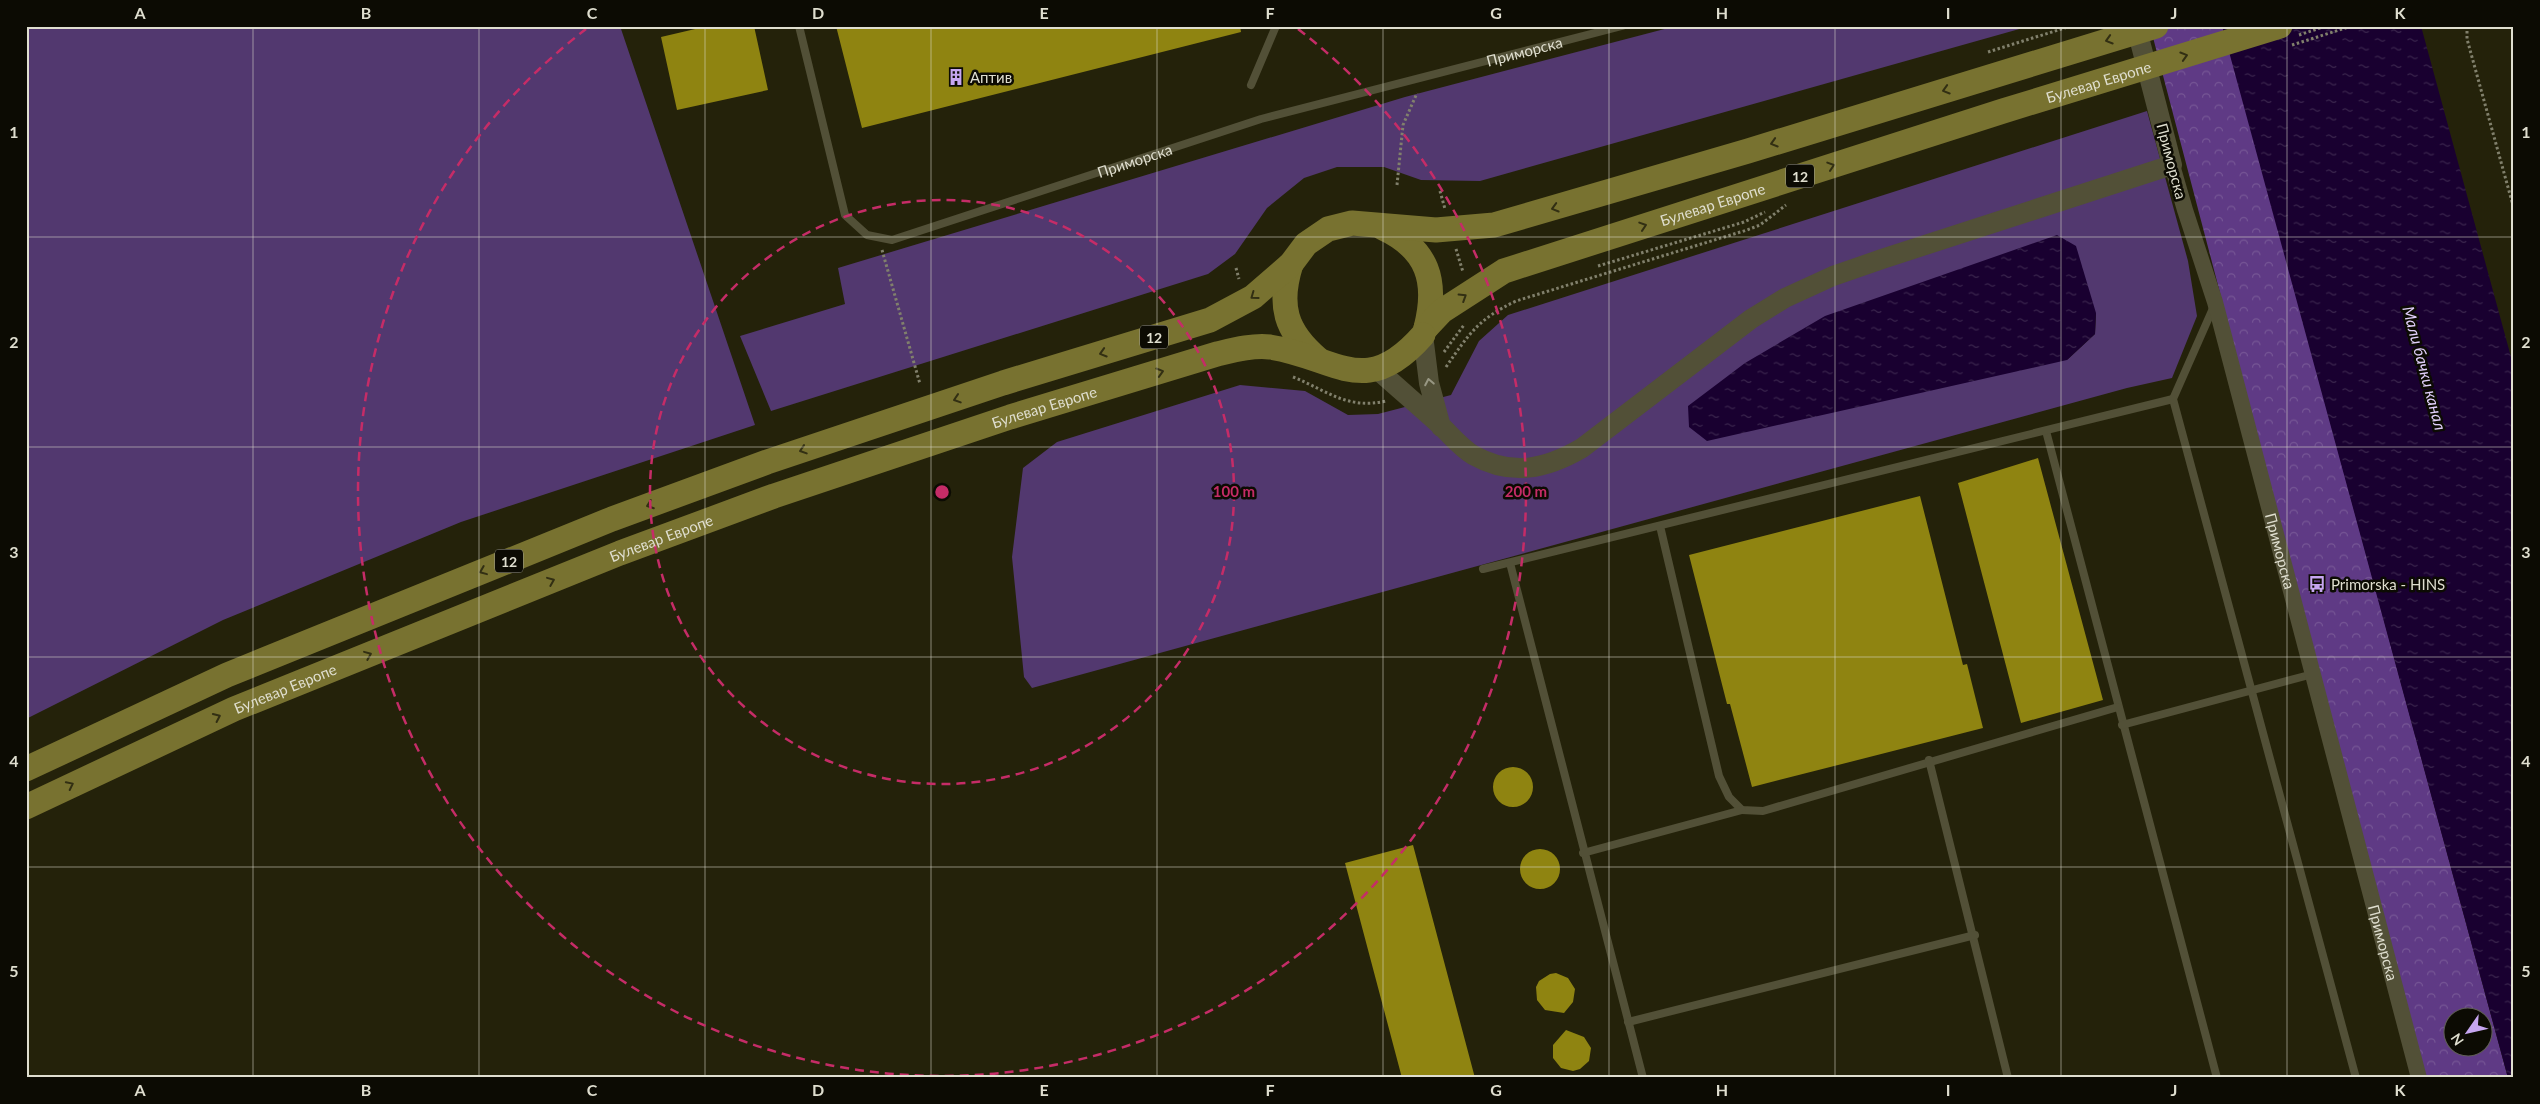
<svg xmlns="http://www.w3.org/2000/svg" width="2540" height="1104" font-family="Lato,sans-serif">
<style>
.green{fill:#52386f;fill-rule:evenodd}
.forest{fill:url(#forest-crowns);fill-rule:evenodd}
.water{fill:url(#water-ripples)}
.building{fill:#8f8411}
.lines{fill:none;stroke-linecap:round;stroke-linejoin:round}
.path{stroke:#81806c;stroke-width:3;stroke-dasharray:2.5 2.5;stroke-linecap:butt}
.service{stroke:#525037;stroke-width:8}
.minor{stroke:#525037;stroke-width:16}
.tertiary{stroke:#525037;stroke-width:20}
.primary{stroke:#787230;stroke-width:25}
.oneway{stroke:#322f13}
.oneway2{stroke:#989783}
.grid{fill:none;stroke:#dfdecf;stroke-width:1;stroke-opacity:0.55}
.ring{fill:none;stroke:#c52c67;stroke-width:2.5;stroke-dasharray:9 6}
.labels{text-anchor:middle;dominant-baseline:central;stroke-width:5;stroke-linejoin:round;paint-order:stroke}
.shield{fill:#0c0b03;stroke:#a09f92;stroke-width:1}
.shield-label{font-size:14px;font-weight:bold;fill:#dfdecf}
.street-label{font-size:15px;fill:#dfdecf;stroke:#0c0b03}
.poi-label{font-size:15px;fill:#dfdecf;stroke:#0c0b03;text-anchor:start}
.water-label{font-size:16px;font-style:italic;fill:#e1cffa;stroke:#0c0b03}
.centre{fill:#c52c67;stroke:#0c0b03;stroke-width:2.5}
.ring-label{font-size:15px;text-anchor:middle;font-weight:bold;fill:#c52c67;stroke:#0c0b03;stroke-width:5;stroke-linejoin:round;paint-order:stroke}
.neatline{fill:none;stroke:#dfdecf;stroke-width:2}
.grid-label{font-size:16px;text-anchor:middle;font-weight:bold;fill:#dfdecf}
</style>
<defs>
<pattern id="forest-crowns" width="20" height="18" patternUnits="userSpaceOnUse" patternTransform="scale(1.25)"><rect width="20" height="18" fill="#5f3a85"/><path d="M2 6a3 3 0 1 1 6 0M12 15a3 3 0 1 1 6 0" fill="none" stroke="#765695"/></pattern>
<pattern id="water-ripples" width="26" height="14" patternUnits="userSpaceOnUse" patternTransform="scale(1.25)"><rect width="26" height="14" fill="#190030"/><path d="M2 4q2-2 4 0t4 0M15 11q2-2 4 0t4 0" fill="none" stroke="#3a254d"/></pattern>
</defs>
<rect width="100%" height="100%" fill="#24220a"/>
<path class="green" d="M26,26H620L755,425L461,522L223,620L26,719Z
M1676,26H2030L1480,181L1421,180L1384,167H1337L1304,178L1267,208L1235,254L1208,274L771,411L740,336L845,304L838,268L1405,97Z
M2147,111L2188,261L2197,316L2172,378L2127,388L1032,688L1024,677L1012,557L1023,468L1057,442L1240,385L1305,391L1348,415L1378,414L1451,395L1479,341L1508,315ZM2096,313L2095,334L2067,360Z"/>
<path class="forest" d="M2150,26H2223L2508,1078H2426ZM2452,1016H2482V1046H2452Z"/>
<path class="water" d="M2222,26H2421L2514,368V1078H2508Z
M2057,235L2076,246L2096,313L2095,334L2067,360L1707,441L1689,427L1688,406L1745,363L1825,316Z"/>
<path class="building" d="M708,26H754L768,90L677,110L661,37Z
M836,26H1240L1241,32L862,128Z
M2038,458L2103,700L2021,723L1958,483Z
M1920,496L1963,665L1967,664L1983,728L1752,787L1730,704H1727L1689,555Z
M1493 787a20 20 0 1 1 40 0a20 20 0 1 1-40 0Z
M1413,845L1475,1078H1402L1345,863Z
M1520 869a20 20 0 1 1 40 0a20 20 0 1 1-40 0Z
M1556,973L1568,978L1575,989L1573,1002L1564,1013L1545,1010L1537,1000L1536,987L1539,981L1550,974Z
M1566,1030L1584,1037L1591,1048L1589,1061L1580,1069L1573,1071L1561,1068L1553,1058V1045Z"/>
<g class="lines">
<path class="path" d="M2467,26V39L2514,209
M2299,35L2326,26
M2292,45L2352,26
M1988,52L2071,26
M1397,185L1403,125L1417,93
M1440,191L1445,209
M1456,249L1463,272
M882,250L920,384
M1598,266L1744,222L1765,212
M1236,268L1239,279
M1444,352L1464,325
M1446,367C1469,334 1478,319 1516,301L1747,230L1760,225L1786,205
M1293,377C1326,390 1347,410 1386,401"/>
<g class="service">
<path id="s1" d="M799,26L845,215L867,235L892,240L1261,119L1622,26"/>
<path d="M1251,85L1276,26"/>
<path d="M2214,306L2173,399L2356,1078"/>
<path d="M2046,431L2217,1078"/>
<path d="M1660,526L1719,776L1729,797L1742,810L1763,811L2118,707"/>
<path d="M1510,563L1643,1078"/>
<path d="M1483,569L2173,399"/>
<path d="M2122,725L2313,674"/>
<path d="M1929,760L2008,1078"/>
<path d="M1583,853L1742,810"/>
<path d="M1628,1022L1975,935"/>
</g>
<path class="minor" id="s2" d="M2172,165L2185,210L2215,302L2419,1078"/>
<path class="tertiary" d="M1423,335L1429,383L1441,427
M1378,370C1398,388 1419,406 1439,424C1450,434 1460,447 1473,455C1512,477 1546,469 1582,448L1751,319L1785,298L1833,276L1882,259L2172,165L2136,26"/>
<g class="primary">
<path d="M1383,228C1428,249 1438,281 1426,328"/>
<path d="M1291,264C1278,305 1285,331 1318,359"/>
<path id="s3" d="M1426,328L1442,311L1504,271L2003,111L2280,26"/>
<path d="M26,769L227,675L612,519L767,462L1003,383L1210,320L1253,297L1291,264L1306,244L1328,229L1352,223L1436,230L1494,225L1748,151L2156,26"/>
<path id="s4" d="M26,807L234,709L620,553L774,496L1010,417L1217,354C1234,350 1253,345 1270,347C1337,357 1365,401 1423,335"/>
</g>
</g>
<defs><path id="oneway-chevron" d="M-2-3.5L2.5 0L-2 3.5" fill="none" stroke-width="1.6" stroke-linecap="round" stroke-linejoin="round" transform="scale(1.25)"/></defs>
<g class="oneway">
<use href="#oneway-chevron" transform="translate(2109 40) rotate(163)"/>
<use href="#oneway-chevron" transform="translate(2184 56) rotate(-17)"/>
<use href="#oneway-chevron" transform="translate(1946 90) rotate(163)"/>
<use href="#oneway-chevron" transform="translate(1774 143) rotate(163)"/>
<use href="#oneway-chevron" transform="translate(1831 166) rotate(-18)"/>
<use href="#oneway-chevron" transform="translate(1555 208) rotate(164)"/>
<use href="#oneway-chevron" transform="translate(1643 226) rotate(-18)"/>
<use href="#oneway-chevron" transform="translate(1254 296) rotate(144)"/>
<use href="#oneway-chevron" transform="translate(1463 297) rotate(-32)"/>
<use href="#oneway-chevron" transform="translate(1103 353) rotate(163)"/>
<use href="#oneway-chevron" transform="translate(1160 372) rotate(-17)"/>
<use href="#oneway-chevron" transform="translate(957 399) rotate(162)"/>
<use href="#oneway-chevron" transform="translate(803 450) rotate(162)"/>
<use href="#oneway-chevron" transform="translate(650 505) rotate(160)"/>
<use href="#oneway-chevron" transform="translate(483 571) rotate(158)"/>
<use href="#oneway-chevron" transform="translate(551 581) rotate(-22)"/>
<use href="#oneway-chevron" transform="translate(368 655) rotate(-22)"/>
<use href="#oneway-chevron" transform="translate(217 717) rotate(-25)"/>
<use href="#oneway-chevron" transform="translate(70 785) rotate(-26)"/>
</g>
<use class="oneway2" href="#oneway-chevron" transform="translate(1429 382) rotate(-101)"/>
<path class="grid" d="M253,26V1078M479,26V1078M705,26V1078M931,26V1078M1157,26V1078M1383,26V1078M1609,26V1078M1835,26V1078M2061,26V1078M2287,26V1078M26,237H2514M26,447H2514M26,657H2514M26,867H2514"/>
<g class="ring">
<circle cx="942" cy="492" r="292"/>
<path d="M1298 29A584 584 0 1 1 586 29"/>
</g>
<defs>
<g id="building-bare" transform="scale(1.35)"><path d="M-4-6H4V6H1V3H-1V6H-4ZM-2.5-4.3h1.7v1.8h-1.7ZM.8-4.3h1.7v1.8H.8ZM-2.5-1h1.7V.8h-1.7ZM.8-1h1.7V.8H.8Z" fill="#c6a6f0" stroke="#0c0b03" stroke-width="2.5" paint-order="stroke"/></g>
<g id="bus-bare" transform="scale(1.35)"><path d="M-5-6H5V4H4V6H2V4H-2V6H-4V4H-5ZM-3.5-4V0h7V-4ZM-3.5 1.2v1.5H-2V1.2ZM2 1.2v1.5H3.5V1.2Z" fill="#c6a6f0" stroke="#0c0b03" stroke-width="2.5" paint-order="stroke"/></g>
</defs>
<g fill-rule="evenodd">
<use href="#building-bare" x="956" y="77"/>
<use href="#bus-bare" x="2317" y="584"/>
</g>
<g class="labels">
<g class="shield">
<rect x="1786" y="164.5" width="28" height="23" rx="4"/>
<rect x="1140" y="325.5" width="28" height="23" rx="4"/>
<rect x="495" y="549.5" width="28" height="23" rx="4"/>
</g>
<g class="shield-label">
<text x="1800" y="176">12</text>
<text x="1154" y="337">12</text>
<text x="509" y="561">12</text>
</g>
<g class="street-label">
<text stroke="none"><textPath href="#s1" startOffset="910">Приморска</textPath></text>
<text stroke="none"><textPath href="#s3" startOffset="721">Булевар Европе</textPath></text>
<text stroke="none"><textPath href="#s1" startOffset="505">Приморска</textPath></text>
<text transform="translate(2172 161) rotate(75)">Приморска</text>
<text stroke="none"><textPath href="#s3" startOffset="316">Булевар Европе</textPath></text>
<text stroke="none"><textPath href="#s4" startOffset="1095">Булевар Европе</textPath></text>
<text stroke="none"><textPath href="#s4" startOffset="690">Булевар Европе</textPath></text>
<text stroke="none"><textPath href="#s2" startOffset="401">Приморска</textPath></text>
<text stroke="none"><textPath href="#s4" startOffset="285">Булевар Европе</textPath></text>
<text stroke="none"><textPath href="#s2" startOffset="806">Приморска</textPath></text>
</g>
<g class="poi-label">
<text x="970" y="77">Аптив</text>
<text x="2331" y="584">Primorska - HINS</text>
</g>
<g class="water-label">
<text transform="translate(2425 368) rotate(75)">Мали бачки канал</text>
</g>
</g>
<circle cx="942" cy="492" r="8" class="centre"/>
<g class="ring-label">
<text x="1234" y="497">100 m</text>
<text x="1526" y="497">200 m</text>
</g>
<rect width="2540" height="1104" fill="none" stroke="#0c0b03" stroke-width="55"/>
<g transform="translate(2468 1032) rotate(236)"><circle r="24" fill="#0c0b03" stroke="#605f55"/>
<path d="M0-4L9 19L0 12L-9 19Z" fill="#c6a6f0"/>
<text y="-8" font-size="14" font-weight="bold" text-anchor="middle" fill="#dfdecf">N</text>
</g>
<rect x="28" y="28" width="2484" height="1048" class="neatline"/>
<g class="grid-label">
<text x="140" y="19">A</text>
<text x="366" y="19">B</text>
<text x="592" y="19">C</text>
<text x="818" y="19">D</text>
<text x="1044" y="19">E</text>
<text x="1270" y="19">F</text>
<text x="1496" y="19">G</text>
<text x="1722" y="19">H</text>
<text x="1948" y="19">I</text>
<text x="2174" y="19">J</text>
<text x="2400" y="19">K</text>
<text x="14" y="138">1</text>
<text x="2526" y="138">1</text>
<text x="14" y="348">2</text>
<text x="2526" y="348">2</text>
<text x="14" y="558">3</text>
<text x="2526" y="558">3</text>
<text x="14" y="767">4</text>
<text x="2526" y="767">4</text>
<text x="14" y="977">5</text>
<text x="2526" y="977">5</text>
<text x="140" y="1096">A</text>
<text x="366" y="1096">B</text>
<text x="592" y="1096">C</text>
<text x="818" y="1096">D</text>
<text x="1044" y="1096">E</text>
<text x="1270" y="1096">F</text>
<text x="1496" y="1096">G</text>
<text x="1722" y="1096">H</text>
<text x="1948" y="1096">I</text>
<text x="2174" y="1096">J</text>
<text x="2400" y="1096">K</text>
</g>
</svg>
